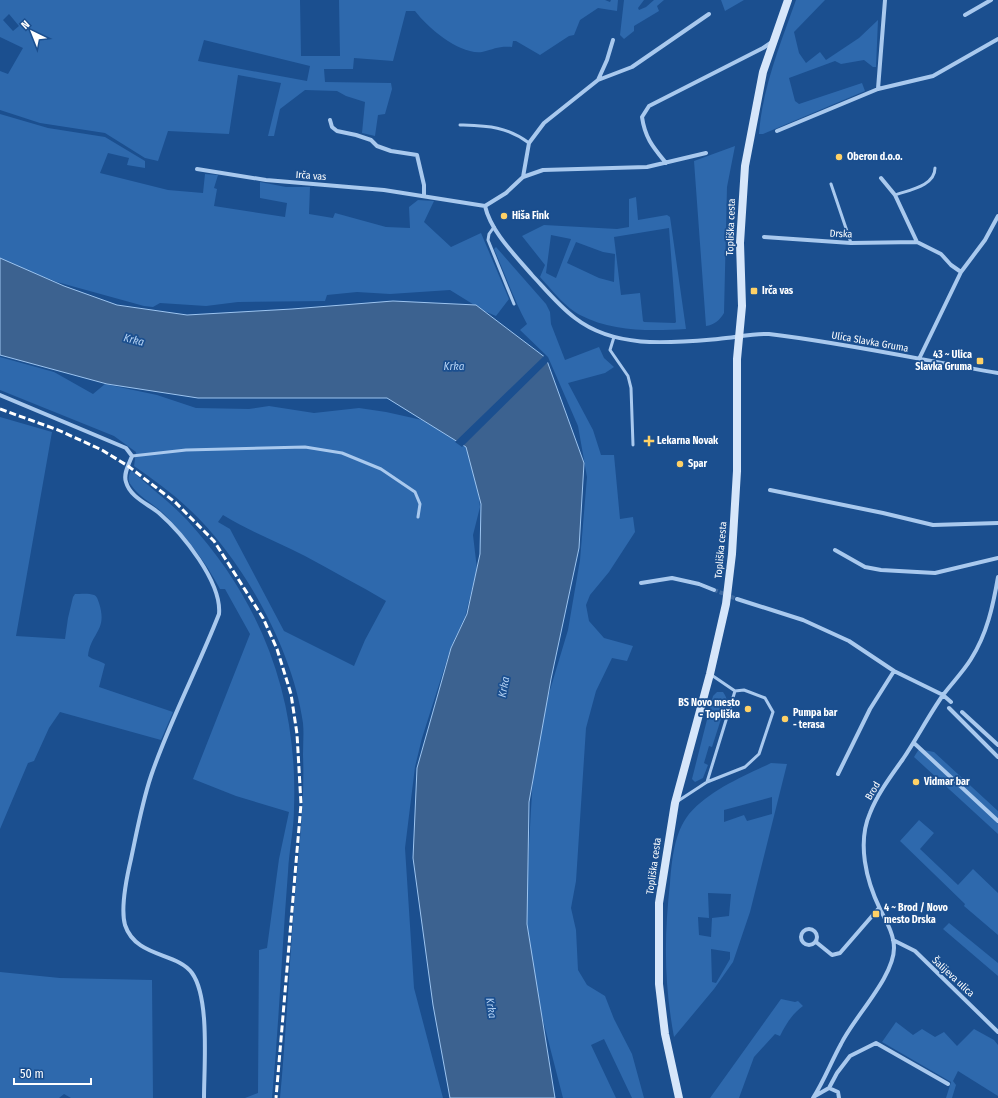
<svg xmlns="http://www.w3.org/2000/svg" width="998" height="1098" font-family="'Fira Sans Condensed',sans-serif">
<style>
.green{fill:#2e69ad;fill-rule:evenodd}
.water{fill:#3c6290;stroke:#9cc4f0}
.pier{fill:#1b4f8f}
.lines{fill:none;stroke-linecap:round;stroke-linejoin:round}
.street-tunnel{stroke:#3d69a0;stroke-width:4;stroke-dasharray:4 2;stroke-linecap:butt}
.lane{stroke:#a9c9ee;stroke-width:3}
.street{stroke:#a9c9ee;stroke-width:4}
.secondary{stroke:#d6e6fa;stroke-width:8}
.rail{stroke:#fff;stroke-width:3;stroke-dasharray:7 3;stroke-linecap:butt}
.poi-dot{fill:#ffd166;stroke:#1b4f8f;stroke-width:1.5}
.labels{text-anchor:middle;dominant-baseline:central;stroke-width:3.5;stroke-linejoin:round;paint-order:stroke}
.poi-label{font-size:10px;font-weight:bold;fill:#fff;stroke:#1b4f8f;text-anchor:start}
.street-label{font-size:10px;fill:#fff;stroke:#1b4f8f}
.water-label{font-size:11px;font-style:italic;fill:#b5d3f5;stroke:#1b4f8f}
</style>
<rect width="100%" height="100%" fill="#1b4f8f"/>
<path class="green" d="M0,0H300L301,56H340L339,0H605L610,2L611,0H618L617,11L598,8L580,20L574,35L569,36L540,55L516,41H513L512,47C498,46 495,49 482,52C460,55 428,28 415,11H406L393,61L354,58L353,69H324L325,82L391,83L392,89L385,114L378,115L375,136L362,133L365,102L346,96L337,91L305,90L280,109L274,136H268L281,83L238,75L229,134L168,131L158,161L145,158L105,133L40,123L0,110V71L8,74L23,48L0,37ZM9,14L19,26L13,31L3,20ZM204,40L310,66L307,81L198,61Z
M624,0H644L638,8L639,10L646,7L654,0H664L657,6L659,11L634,26V31L624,39L620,35Z
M721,0H744L725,11Z
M796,0H825L794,32L799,53L806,63L820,52L826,60L859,38L878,20L876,67H873L864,60L841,64L835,61L789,78L795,101L799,104L862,83L865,91L763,134H759C762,89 781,42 796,0Z
M0,114L48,128L105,137L145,161V168L127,165L129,158L108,153L100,173L168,190L203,193L205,174L218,175L214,188L217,189L214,206L285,217L287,203L260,198V182L286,187H310L309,214L333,218L335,213L386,227L410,228L409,207L418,200L434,201L424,222L451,247L481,233L509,299L496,316L484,311L450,290L390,294L357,292L327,295L325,301L238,302L206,306L160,303L153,307L144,306L57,282L0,260Z
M735,146L727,187L724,313C720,320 714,325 706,326L694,161Z
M636,197L638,220L667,215L670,217L686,329C651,331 612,332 580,315C566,308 550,288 540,277L545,265L522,236L544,225L617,229L629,227V199ZM669,228L676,322L675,323L644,322L643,321L640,293L621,295L614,237ZM551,235L571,239L556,278L546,273ZM576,242L603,252L615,254L614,282L599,278L567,263Z
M496,247L546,304L550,312L551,324L565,360L599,347L604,358L614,367L605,373L568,383L593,430L601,455H614L620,519L633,517L635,532L609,572L590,595L586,605L589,621L604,638L633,646L627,661L612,658L596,691L586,728L576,881L571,908L576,930L578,970L587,985L605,996L614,1019L632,1054L644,1098H632L604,1039L591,1045L616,1098H563L536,993L527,941L526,897L535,740L568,630L580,560L587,477L578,426L548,357L520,330L527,324C514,300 505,274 494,249Z
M0,357L54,372L93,394L105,384L157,395L196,408L249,409L269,406L314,413L359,408L386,412L422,420L465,445L476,472L480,507L473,535L477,569L465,617L451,647L422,738L415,767L405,848L414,988L443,1098H280C286,1035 289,971 294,907C298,856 305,806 303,755C303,744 304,734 303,723C293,650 243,559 189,509C172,493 153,479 134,466L136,452L114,436L0,390ZM223,515C249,531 278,542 305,556C332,571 359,585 386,601L365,640L354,666L284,631L230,529L218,522Z
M0,417L52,432L16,636L65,639L68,618L73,597L75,594C80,594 89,593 94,595C97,596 98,600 99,603C108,631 91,632 88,656C93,660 99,660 105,664L99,687L173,712L161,740L60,712L49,728L34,761L28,763L0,829Z
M131,470C149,487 170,502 187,520C262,602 298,697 294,808C294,829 289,851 288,872C282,948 279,1023 272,1098H245L258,1093L259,950L267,948L279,859L289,812L236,796L193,779L250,634L225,589H220C205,561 186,536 163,513C152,503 139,497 131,485C127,480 129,475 131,470Z
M717,692H723C729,700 727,705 724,715L720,714L719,718L721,719L712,747L709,746L704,763L708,765L703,778L695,782L692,779L713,696Z
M919,749L934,752L998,811V834L914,757Z
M771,763L787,764L750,912L733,962L714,989L674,1037C664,983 664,937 670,883C672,860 674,833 689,814C710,790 742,777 771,763ZM772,797V814L747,821L744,815L724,822V810ZM708,893L731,894L729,916L712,918L711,937L699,935L698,917L709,918ZM711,949L730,952V959L716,983L712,982Z
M919,820L934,833L920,849L958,885L973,869L998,893V935L964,906L965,904L900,841Z
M949,923L998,963V976L943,929Z
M0,972L60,978L152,980L153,1098H71L64,1094L59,1098H0Z
M781,999L795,1002L798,1001L803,1006C792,1014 786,1024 780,1036L775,1034L754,1057L739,1098H710Z
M896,1022L913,1035L922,1029L935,1037L944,1032L957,1046L974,1029L994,1040L998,1045V1096L958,1071L953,1081L956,1085L952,1098H946L951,1082L882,1042Z"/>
<path class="water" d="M0,258L64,286L117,305L187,315L292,309L393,301L476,305L546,358L584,463L579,548L551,679L529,802L527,924L555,1098H450L433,1005L413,858L417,768L451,648L467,614L480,554L481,504L466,447L387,398H198L107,384L0,355Z"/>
<path class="pier" d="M545,355L549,361L462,447L455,442Z"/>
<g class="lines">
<path class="street-tunnel" d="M714,590L737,599"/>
<path class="lane" d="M460,125C487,126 506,126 529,143
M831,184L851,243
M895,195C909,190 935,186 935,168
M494,227L489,234L488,240L514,304
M614,337L610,350L628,376L631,388L633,445
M132,456L186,450L305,447L342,453L381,469L415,492L420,504L418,517
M707,782L745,767L759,754L773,712L765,698L744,690L735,691
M678,801L707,782L735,691L710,674"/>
<path class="street" d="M965,15L991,0
M598,80L632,67L709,14
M878,89L885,0
M330,120L332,127L337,131L356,135L371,140L377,146L391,151L417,155L424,185V196
M777,131L878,89L933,76L998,39
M666,163C653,147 645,138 642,117L649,106L763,48L772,42
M197,169L266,180L384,190L485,206L506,193L523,177L543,170L647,167L706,153
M523,177L529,143L544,123L598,80L607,60L613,40
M881,178L895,195L917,242
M485,206C491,232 515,255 532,275C546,290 559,306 575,318C615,349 670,343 718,339C734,338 753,333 769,334C845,343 922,360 998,373
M764,237L851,243L917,242L941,254L951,265L961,272
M919,359L961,272L985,240L998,216
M0,395L126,448L132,456C129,464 123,474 126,482C130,497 148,504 159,513C182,533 222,582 219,614C198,668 170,720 151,776C142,803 137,831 131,859C127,876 120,907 125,925C136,958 177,952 192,973C210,998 204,1066 204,1098
M770,490L883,513L933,525L998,523
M835,550L865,567L881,570L935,573L998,558
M641,583L672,578L699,584L714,590
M737,599L803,620L849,641L894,671L943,695L951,702
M949,708L998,757
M962,712L998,745
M914,743L998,821
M838,774L870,709L894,671
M801 937a8 8 0 1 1 16 0a8 8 0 1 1-16 0Z
M893,940L915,951L998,1032
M816,942L832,955L840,953L879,908
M829,1088L837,1073L850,1056L876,1043L948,1084
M815,1096L829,1088L838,1092L839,1098
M813,1098C824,1081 831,1062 841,1044C854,1017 894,977 894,948C894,934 886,921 880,909C866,880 857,843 870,813C878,793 891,776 903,759C917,738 929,715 943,695C952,683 963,672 971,659C987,634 993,606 998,577"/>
<path class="secondary" d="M679,1098L665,1034L659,984V903L675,803L710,674L726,604L732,554L737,471V359L742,306L740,243L745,166L763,72L788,0"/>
<path class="rail" d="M0,409L58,430L102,450L128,466L175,502L214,541L263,618L277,649L291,694L297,734L301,804L276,1098"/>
</g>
<g class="poi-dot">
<circle cx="839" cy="157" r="4"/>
<circle cx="504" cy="216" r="4"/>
<rect x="750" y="287" width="8" height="8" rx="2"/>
<rect x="976" y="357" width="8" height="8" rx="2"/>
<path d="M647 435h4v4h4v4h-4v4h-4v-4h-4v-4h4z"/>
<circle cx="680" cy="464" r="4"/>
<circle cx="748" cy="709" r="4"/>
<circle cx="785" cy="719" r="4"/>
<circle cx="916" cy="782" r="4"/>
<rect x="872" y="910" width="8" height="8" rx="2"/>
</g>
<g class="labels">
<g class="poi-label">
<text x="847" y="157">Oberon d.o.o.</text>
<text x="512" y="216">Hiša Fink</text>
<text x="762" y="291">Irča vas</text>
<text x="972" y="355" text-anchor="end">43 ~ Ulica<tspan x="972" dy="12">Slavka Gruma</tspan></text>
<text x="657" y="441">Lekarna Novak</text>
<text x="688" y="464">Spar</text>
<text x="740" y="703" text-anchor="end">BS Novo mesto<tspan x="740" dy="12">- Topliška</tspan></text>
<text x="793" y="713">Pumpa bar<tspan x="793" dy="12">- terasa</tspan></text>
<text x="924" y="782">Vidmar bar</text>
<text x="884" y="908">4 ~ Brod / Novo<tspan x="884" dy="12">mesto Drska</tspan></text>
</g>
<g class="street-label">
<text transform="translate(311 176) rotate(4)">Irča vas</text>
<text transform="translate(731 227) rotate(-88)">Topliška cesta</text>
<text transform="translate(841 234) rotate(3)">Drska</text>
<text transform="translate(870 342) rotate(10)">Ulica Slavka Gruma</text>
<text transform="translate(721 550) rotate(-85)">Topliška cesta</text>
<text transform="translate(873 791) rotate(-59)">Brod</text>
<text transform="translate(654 866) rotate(-82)">Topliška cesta</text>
<text transform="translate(953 977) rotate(43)">Šalijeva ulica</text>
</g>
<g class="water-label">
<text transform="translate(134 340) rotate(15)">Krka</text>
<text x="454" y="366">Krka</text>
<text transform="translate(504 687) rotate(-79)">Krka</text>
<text transform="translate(491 1008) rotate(81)">Krka</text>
</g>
</g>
<g transform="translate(32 32) rotate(317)" stroke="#1b4f8f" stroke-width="3" paint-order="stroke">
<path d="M0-3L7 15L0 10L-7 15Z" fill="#ffffff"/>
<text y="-6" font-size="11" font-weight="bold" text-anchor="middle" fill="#ffffff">N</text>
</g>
<path d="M14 1078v6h77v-6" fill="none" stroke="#ffffff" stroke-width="2"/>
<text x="20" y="1078" font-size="12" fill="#ffffff" stroke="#1b4f8f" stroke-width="3" paint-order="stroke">50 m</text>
</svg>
